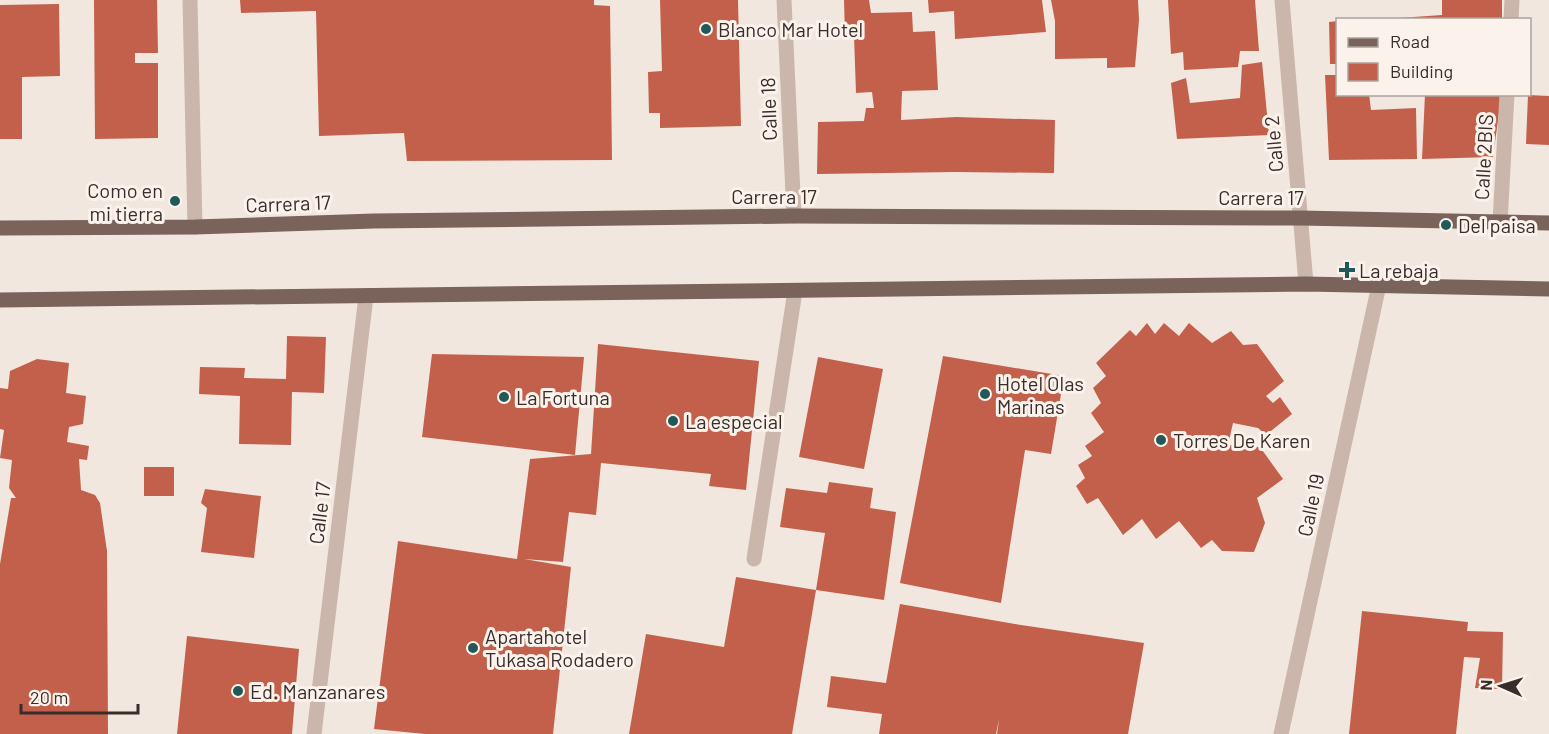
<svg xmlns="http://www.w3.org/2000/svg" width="1549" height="734" font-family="Barlow,sans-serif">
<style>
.building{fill:#c3604b}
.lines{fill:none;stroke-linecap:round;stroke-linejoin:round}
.minor{stroke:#cab6aa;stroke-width:15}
.major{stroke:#79635b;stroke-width:15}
.poi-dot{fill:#205958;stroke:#faf2eb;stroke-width:2}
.labels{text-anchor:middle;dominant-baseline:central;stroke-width:6;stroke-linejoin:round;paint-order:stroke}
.poi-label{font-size:20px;fill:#382d2a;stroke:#faf2eb;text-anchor:start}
.street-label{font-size:20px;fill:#382d2a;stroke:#faf2eb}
</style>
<rect width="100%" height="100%" fill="#f2e7de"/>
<path class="building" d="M94,0H157L158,53H135V63H158V138L95,139Z
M240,0H594V5L610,6L612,160L407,161L404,133L319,136L316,11L241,13Z
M660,0H738L741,126L660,128V113H649L648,72L662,71Z
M844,0H869L871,13L912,12L913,32L935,31L938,90L902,91L901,120L956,117L1055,120L1054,173L955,172L817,174L818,122L864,121L866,108H874L872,92L856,93L854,36H845Z
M928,0H1042L1046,32L955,39L954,11L929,13Z
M1051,0H1138L1139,20L1135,67L1107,68V58L1055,59V21Z
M1168,0H1255L1259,51H1240L1238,67L1184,70L1183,52L1171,54Z
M1442,0H1502V20H1399V18L1442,15Z
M59,4L60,76L22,77V139H0V5Z
M1338,21V64H1330L1329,22Z
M1262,62L1269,135L1177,139L1171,83L1186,78L1190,103L1240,98L1242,65Z
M1325,75H1338V94H1369L1371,110L1416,108L1417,159L1329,160Z
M1425,94H1500V106L1493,157L1422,159Z
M1528,95L1549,96V145L1526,144Z
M1147,323L1155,334L1164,323L1179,336L1189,323L1212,343L1231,331L1243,345L1257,344L1284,381L1266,396L1273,403L1280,397L1292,414L1266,435L1258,428L1233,423L1228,445L1260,447L1283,479L1257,498L1265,523L1254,552L1222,551L1212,540L1201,548L1179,521L1156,539L1142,519L1123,535L1098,498L1087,504L1076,486L1085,478L1078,465L1092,456L1085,446L1104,432L1091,413L1101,403L1093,388L1106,376L1096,363L1130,330L1136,336Z
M287,336L326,337L324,393L292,392L291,445L239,444L240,396L199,394L200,367L245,368L244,378L286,379Z
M598,344L759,361L746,490L709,486L711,474L601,463L596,515L569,512L563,562L524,559L571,567L553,734H425L374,729L398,541L517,559L530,459L591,454Z
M432,354L584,357L575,455L422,437Z
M943,356L1064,376L1051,454L1025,450L1001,603L900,583Z
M818,357L883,369L864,469L799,457Z
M37,359L69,363L66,393L86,396L83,424L69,427L67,442L89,446L87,460L79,459L81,490L95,495L100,503L107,551L108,734H0V564L11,498H16L9,488L12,460L0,458L4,430L0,429V388L8,389L10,371Z
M144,467H174V496H144Z
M829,482L873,488L870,508L896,512L884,600L816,590L825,533L780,527L786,488L827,493Z
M205,489L261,496L254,558L201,552L207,508L201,503Z
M736,577L816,590L792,734H629L646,634L724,647Z
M900,604L1015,624L1144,643L1128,734H997L999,719L996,734H879L882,714L827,707L831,676L886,683Z
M1362,611L1468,622L1467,631L1503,632L1502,689L1475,688L1480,658L1464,657L1456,734H1349Z
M187,636L299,649L292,734H177Z"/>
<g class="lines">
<path class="minor" d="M190,0L195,227
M784,0L794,216
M1282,0L1306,284
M1511,20L1512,0
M1500,223L1507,94
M754,559L795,291
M314,734L366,296
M1281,734L1379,285"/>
<path class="major" d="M0,228L195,227L374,221L794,216L1300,218L1549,223
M0,300L1306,284L1549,289"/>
</g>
<g class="poi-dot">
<circle cx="706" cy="29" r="6"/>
<circle cx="175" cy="201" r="6"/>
<circle cx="1446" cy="225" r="6"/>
<path d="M1344 261h6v6h6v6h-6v6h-6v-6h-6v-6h6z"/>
<circle cx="985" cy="394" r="6"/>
<circle cx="504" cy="397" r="6"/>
<circle cx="673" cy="421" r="6"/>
<circle cx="1161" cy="440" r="6"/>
<circle cx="473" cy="648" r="6"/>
<circle cx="238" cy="691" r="6"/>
</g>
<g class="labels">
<g class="poi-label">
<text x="718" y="29">Blanco Mar Hotel</text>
<text x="163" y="190" text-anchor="end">Como en<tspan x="163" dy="23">mi tierra</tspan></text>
<text x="1458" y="225">Del paisa</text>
<text x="1359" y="270">La rebaja</text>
<text x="997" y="383">Hotel Olas<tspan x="997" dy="23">Marinas</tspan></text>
<text x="516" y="397">La Fortuna</text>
<text x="685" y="421">La especial</text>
<text x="1173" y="440">Torres De Karen</text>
<text x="485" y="636">Apartahotel<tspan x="485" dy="23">Tukasa Rodadero</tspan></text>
<text x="250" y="691">Ed. Manzanares</text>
</g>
<g class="street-label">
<text transform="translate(768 109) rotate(-92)">Calle 18</text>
<text transform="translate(1273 144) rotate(-95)">Calle 2</text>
<text transform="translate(1483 157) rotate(-87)">Calle 2BIS</text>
<text x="774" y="196">Carrera 17</text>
<text x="1261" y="197">Carrera 17</text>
<text transform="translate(288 203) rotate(-2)">Carrera 17</text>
<text transform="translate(1310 505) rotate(-78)">Calle 19</text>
<text transform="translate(319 513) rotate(-83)">Calle 17</text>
</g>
</g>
<rect x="1336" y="18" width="195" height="78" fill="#faf2eb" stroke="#aca39e" stroke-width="1.5"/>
<rect x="1348" y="38" width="30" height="9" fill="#79635b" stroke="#aca39e" stroke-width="1.5"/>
<text x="1390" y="48" font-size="18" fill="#382d2a">Road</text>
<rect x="1348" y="63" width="30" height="18" fill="#c3604b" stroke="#aca39e" stroke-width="1.5"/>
<text x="1390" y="78" font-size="18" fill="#382d2a">Building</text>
<g transform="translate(1501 686) rotate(273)" stroke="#faf2eb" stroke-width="4.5" paint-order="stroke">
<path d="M0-4.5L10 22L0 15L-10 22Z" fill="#382d2a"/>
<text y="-9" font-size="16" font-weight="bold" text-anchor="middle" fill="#382d2a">N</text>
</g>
<path d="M21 704v9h117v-9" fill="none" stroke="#382d2a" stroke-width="3"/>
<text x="30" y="704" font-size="18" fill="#382d2a" stroke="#faf2eb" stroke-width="4.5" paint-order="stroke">20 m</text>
</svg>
